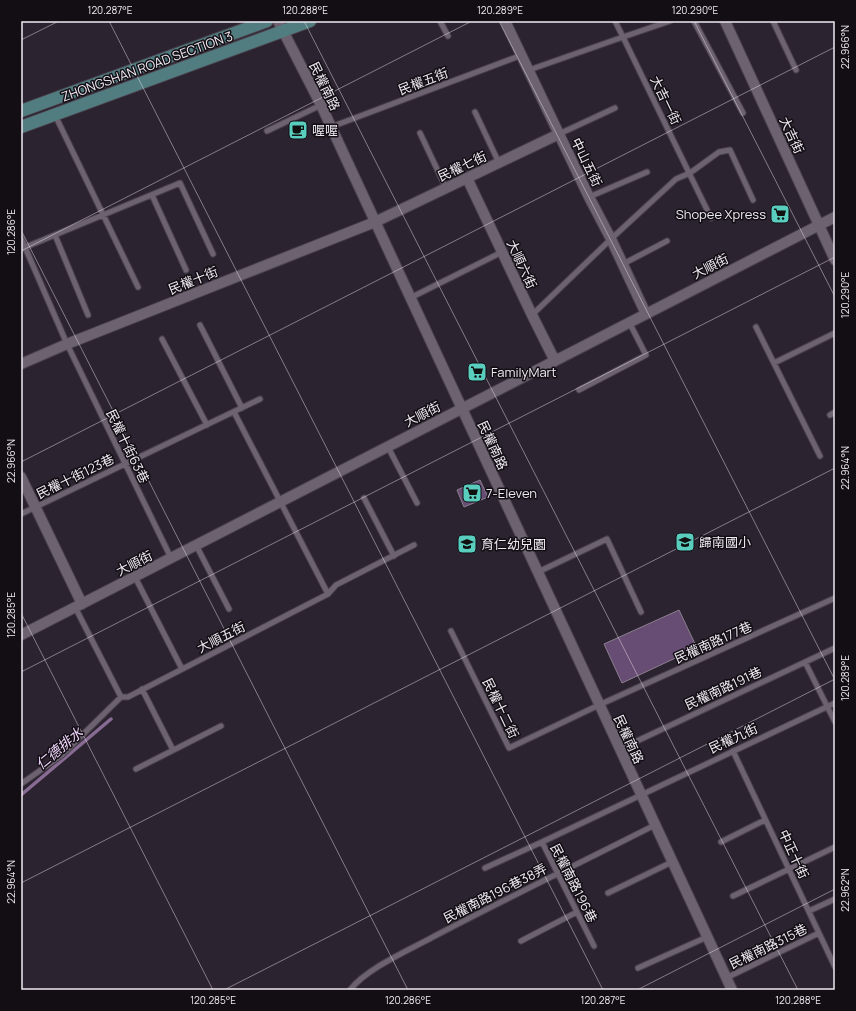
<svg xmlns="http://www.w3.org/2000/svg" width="856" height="1011" font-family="Manrope,'Noto Sans TC',sans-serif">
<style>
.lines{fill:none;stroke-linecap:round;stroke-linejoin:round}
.stream{stroke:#876b93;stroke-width:3.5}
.building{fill:#674c73;stroke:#8b808f}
.lane-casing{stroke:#49414c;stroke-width:7}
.street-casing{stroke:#49414c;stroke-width:12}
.secondary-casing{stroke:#49414c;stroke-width:14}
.lane{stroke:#6c6270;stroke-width:5}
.street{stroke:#6c6270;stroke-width:10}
.secondary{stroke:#517d81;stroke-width:12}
.ticks{fill:none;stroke:#efe9f2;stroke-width:1;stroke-opacity:0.45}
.labels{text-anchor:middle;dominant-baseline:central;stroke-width:3;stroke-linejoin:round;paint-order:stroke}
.street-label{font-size:13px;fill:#efe9f2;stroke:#120e14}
.poi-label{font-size:13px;fill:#efe9f2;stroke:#120e14;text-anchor:start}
.water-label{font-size:14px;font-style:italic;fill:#f2d7fe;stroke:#120e14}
.neatline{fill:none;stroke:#efe9f2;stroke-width:1.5}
.ticks-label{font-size:10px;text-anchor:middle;fill:#efe9f2}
</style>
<rect width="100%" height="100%" fill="#2c2330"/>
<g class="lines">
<path class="stream" d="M21,795L111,719"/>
</g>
<path class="building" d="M480,480L488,497L464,507L457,490Z
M679,610L697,648L622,683L604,644Z"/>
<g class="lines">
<g class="lane-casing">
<path id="lane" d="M440,21L448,36
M670,21L623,37L711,218
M694,21L743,113
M773,21L796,70
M529,70L623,37L615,21
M475,112L499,163
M55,115L138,287
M331,127L522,55
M267,131L321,105
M420,133L446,188
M559,134L615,108
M152,195L186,270
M589,197L647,172
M55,235L88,315
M21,238L67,344L171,558
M21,249L180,183L213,254
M623,264L667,241
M410,298L502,252
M532,315L611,239L676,179L690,173L719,152L730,150L753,200
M200,325L242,408
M756,327L820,456
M162,339L207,425
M774,363L835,333
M579,390L646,355L629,322
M830,415L835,412
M388,447L417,503
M364,498L394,556
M21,514L260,399
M196,545L229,609
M538,572L607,539L641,612
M135,577L182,669
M328,594L336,585L414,545
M75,607L121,697H128L328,594L234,412
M451,631L509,748L599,705L835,598
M805,662L835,722
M142,689L173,750
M620,749L835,648
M733,751L835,967
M136,769L221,726
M21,784L62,755L121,697
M721,842L765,820
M485,868L542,842
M608,893L672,862
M733,896L835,847
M809,911L835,899
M521,941L577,912
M594,946L542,842L835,703
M638,968L707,937
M726,978L819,933
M350,990C366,969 407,951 431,938C505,899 580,863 655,825"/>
</g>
<g class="street-casing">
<path id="street" d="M278,21L321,105L732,990
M505,21L589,197L611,239L646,314
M725,21L835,260
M467,178L532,315L555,361
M21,364L67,344L375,222L559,134
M21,477L82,604
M21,635L835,217"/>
</g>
<g class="secondary-casing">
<path id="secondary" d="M21,111L267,21
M21,127L310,21"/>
</g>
<use href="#lane" class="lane"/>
<use href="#street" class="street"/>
<use href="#secondary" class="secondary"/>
</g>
<path class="ticks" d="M109,21L603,990M304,21L798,990M499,21L835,680M694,21L835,297M21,40L59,21M21,230L408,990M21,251L472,21M21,462L835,47M21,613L213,990M21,672L835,257M21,883L835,468M224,990L835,679M637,990L835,889"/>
<defs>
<g id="cafe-square" transform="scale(1)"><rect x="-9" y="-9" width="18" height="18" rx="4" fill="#59cebe" stroke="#120e14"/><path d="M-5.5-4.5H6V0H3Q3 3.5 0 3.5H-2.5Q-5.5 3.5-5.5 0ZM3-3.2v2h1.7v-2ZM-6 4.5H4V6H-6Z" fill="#111"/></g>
<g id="supermarket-square" transform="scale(1)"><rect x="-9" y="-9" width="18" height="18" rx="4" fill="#59cebe" stroke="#120e14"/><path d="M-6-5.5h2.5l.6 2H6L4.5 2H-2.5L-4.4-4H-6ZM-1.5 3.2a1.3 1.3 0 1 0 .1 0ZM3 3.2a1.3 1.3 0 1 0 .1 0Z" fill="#111"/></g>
<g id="school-square" transform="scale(1)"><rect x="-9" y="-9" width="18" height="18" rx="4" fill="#59cebe" stroke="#120e14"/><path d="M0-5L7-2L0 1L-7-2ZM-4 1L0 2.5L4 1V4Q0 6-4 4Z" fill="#111"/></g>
</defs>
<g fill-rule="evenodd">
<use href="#cafe-square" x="298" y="130"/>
<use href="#supermarket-square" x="780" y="214"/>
<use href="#supermarket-square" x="477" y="372"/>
<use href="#supermarket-square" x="472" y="493"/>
<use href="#school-square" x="685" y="542"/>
<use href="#school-square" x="467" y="544"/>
</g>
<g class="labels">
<g class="street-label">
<text transform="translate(147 66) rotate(-20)">ZHONGSHAN ROAD SECTION 3</text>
<text transform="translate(423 81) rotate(-21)">民權五街</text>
<text transform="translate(325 86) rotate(64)">民權南路</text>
<text transform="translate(666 100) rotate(64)">大吉一街</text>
<text transform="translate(792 135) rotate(65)">大吉街</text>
<text transform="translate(587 162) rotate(64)">中山五街</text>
<text transform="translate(462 166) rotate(-25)">民權七街</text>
<text transform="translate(522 264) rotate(65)">大順六街</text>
<text transform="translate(710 266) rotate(-27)">大順街</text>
<text transform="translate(193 280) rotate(-22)">民權十街</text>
<text transform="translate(422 414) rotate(-27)">大順街</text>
<text transform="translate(493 445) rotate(65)">民權南路</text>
<text transform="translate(128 446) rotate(64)">民權十街63巷</text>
<text transform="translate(75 476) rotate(-26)">民權十街123巷</text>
<text transform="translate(134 563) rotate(-27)">大順街</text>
<text transform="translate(221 637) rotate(-27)">大順五街</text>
<text transform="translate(713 642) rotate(-24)">民權南路177巷</text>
<text transform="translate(723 688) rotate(-25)">民權南路191巷</text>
<text transform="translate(501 708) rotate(64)">民權十二街</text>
<text transform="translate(733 738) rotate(-25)">民權九街</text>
<text transform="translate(629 739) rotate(65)">民權南路</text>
<text transform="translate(794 854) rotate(65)">中正十街</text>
<text transform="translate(574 883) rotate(63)">民權南路196巷</text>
<text transform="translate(495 893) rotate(-27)">民權南路196巷38弄</text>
<text transform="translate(768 946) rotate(-26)">民權南路315巷</text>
</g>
<g class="poi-label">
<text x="312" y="130">喔喔</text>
<text x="766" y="214" text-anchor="end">Shopee Xpress</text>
<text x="491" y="372">FamilyMart</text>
<text x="486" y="493">7-Eleven</text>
<text x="699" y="542">歸南國小</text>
<text x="481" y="544">育仁幼兒園</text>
</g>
<g class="water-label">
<text transform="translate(59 748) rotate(-40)">仁德排水</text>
</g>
</g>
<rect width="856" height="1011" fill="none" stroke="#120e14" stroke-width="44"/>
<rect x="22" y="22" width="812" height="967" class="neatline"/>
<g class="ticks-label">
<text x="110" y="14">120.287°E</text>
<text x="305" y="14">120.288°E</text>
<text x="500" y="14">120.289°E</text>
<text x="695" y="14">120.290°E</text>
<text transform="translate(845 47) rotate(-90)" y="4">22.966°N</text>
<text transform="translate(11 232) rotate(-90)" y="4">120.286°E</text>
<text transform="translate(845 295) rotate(-90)" y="4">120.290°E</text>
<text transform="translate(11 461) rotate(-90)" y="4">22.966°N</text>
<text transform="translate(845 468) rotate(-90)" y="4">22.964°N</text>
<text transform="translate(11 615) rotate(-90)" y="4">120.285°E</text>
<text transform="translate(845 678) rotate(-90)" y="4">120.289°E</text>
<text transform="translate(11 882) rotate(-90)" y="4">22.964°N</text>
<text transform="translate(845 890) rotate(-90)" y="4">22.962°N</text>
<text x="213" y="1004">120.285°E</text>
<text x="408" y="1004">120.286°E</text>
<text x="603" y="1004">120.287°E</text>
<text x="798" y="1004">120.288°E</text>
</g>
</svg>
